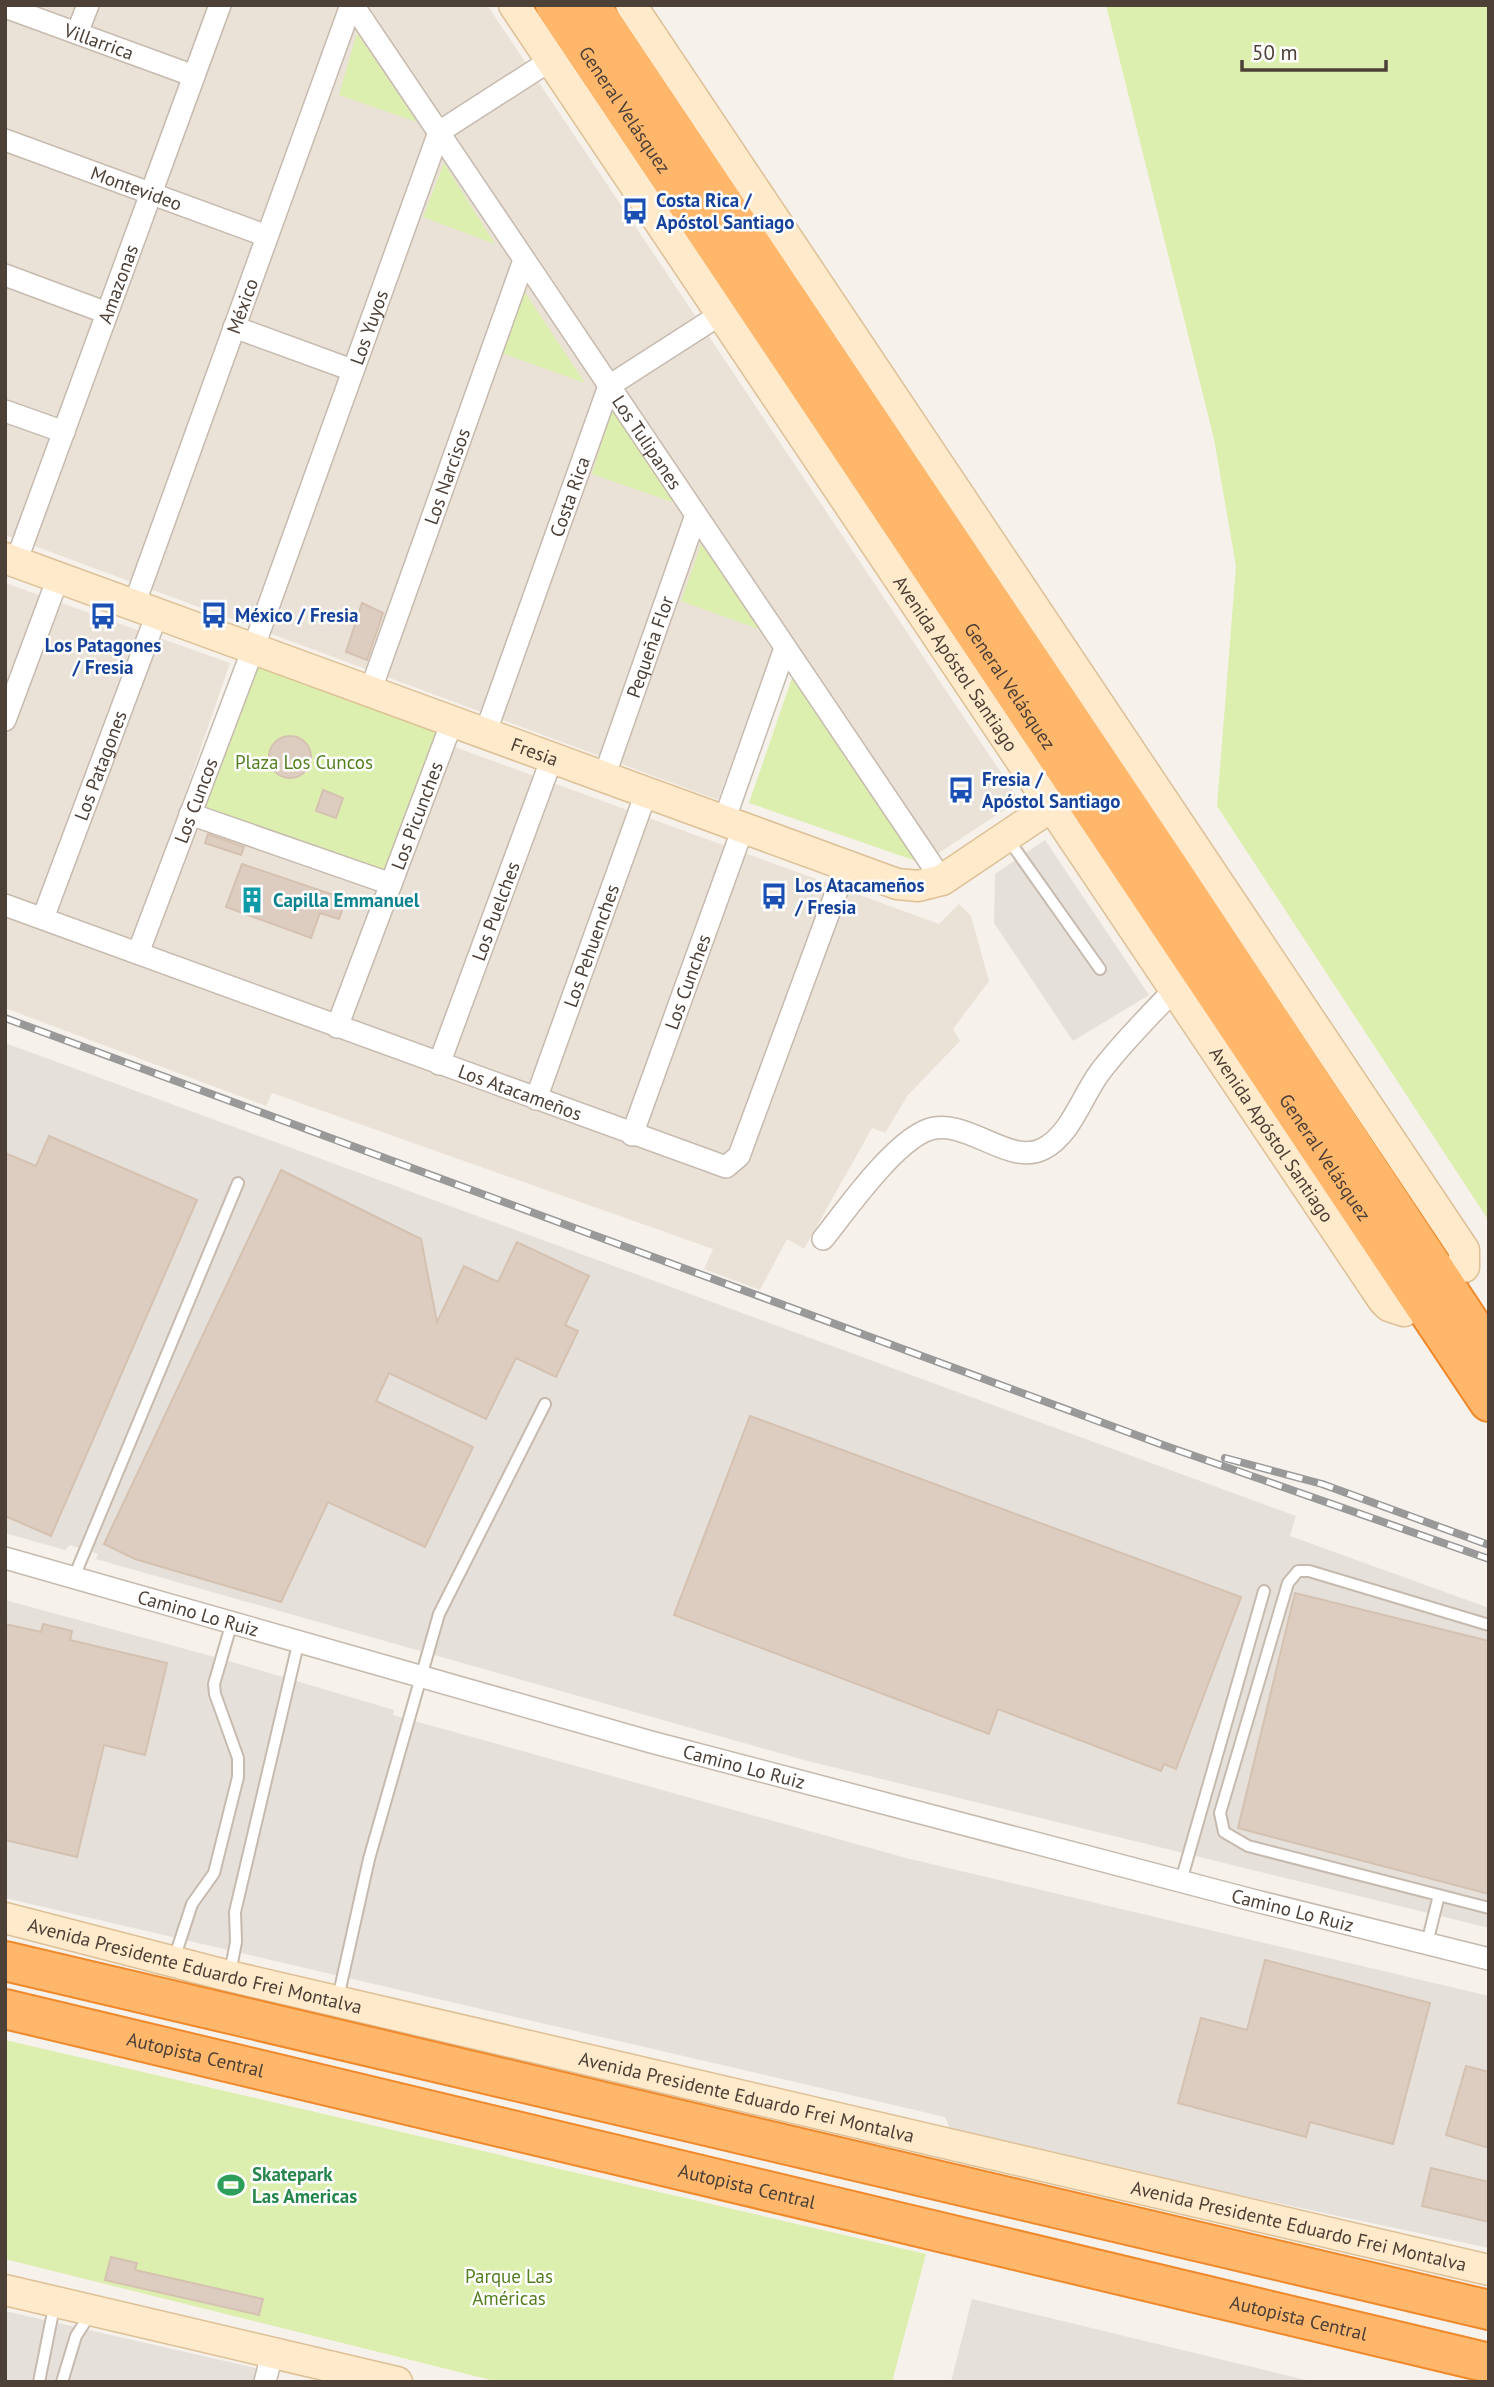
<svg xmlns="http://www.w3.org/2000/svg" width="1494" height="2387" font-family="'PT Sans',sans-serif">
<style>
.residential{fill:#ebe2d7}
.industrial{fill:#e6e0db}
.green{fill:#dcefaf}
.building{fill:#ddcdc1;stroke:#d5c1b0;stroke-width:2}
.lines{fill:none;stroke-linecap:round;stroke-linejoin:round}
.lane-casing{stroke:#c6baae;stroke-width:14}
.street-casing{stroke:#c6baae;stroke-width:24}
.secondary-casing{stroke:#dec097;stroke-width:33}
.highway-casing{stroke:#ef892b;stroke-width:42}
.lane{stroke:#fff;stroke-width:10}
.street{stroke:#fff;stroke-width:21}
.secondary{stroke:#ffeacb;stroke-width:30}
.highway{stroke:#ffb76c;stroke-width:38}
.rail-casing{stroke:#999;stroke-width:8}
.rail{stroke:#fff;stroke-width:5;stroke-dasharray:16;stroke-linecap:butt}
.labels{text-anchor:middle;dominant-baseline:central;stroke-width:5;stroke-linejoin:round;paint-order:stroke}
.street-label{font-size:19px;fill:#4c4037;stroke:#fff}
.transit-label{font-size:19px;font-weight:bold;fill:#164399;stroke:#fff;text-anchor:start}
.park-label{font-size:19px;fill:#547f21;stroke:#fff}
.culture-label{font-size:19px;font-weight:bold;fill:#0d838f;stroke:#fff;text-anchor:start}
.leisure-label{font-size:19px;font-weight:bold;fill:#27864d;stroke:#fff;text-anchor:start}
</style>
<rect width="100%" height="100%" fill="#f6f1ea"/>
<path class="residential" d="M5,5H487L1016,795L1015,803L934,856L781,628L718,800L5,535Z
M5,583L230,663L176,820L395,897L452,746L939,924L959,904L971,916L989,981L953,1029L960,1041L908,1095L885,1133L872,1128L804,1249L787,1239L760,1290L704,1269L713,1249L272,1093L266,1106L5,1008Z"/>
<path class="industrial" d="M1045,840L1149,995L1073,1041L994,923L995,874Z
M5,1043L1296,1516L1290,1536L1489,1608V1928L804,1760L96,1559L98,1554L70,1545L65,1550L5,1533Z
M5,1600L222,1659L394,1710L393,1715L906,1858L1489,1996V2248L952,2134L945,2117L5,1898Z
M972,2299L1314,2382H951Z
M5,2311L260,2369L257,2382H5Z"/>
<path class="green" d="M1106,5H1489V1221L1217,806L1236,566L1214,439Z
M357,33L417,122L339,95Z
M444,163L495,244L423,217Z
M524,291L585,383L502,353Z
M612,410L675,503L592,474Z
M701,544L764,631L681,601Z
M255,656L445,727L387,878L196,813Z
M792,678L916,861L749,803Z
M5,2040L926,2254L892,2382H499L5,2259Z"/>
<path class="building" d="M362,603L383,613L367,660L346,652Z
M269 757a21 21 0 1 1 42 0a21 21 0 1 1-42 0Z
M323,790L343,798L336,818L316,811Z
M208,834L244,847L241,855L205,843Z
M242,864L346,899L339,919L320,913L311,938L226,907Z
M49,1136L197,1200L51,1536L5,1516V1153L36,1166Z
M281,1170L421,1239L437,1322L464,1266L498,1282L517,1242L589,1276L565,1325L578,1331L556,1377L516,1358L486,1419L389,1373L376,1401L473,1447L425,1547L328,1502L281,1602L135,1559L104,1544Z
M750,1416L1241,1597L1176,1769L1164,1764L1161,1771L998,1709L989,1734L674,1615Z
M1295,1593L1489,1641V1894L1238,1828Z
M5,1624L41,1632L43,1624L72,1631L70,1640L167,1663L145,1755L104,1745L77,1857L5,1840Z
M1265,1960L1430,2003L1393,2144L1310,2122L1306,2137L1178,2103L1201,2018L1247,2030Z
M1466,2066L1489,2072V2148L1446,2135Z
M1431,2168L1489,2182V2222L1422,2206Z
M111,2257L137,2263L135,2270L263,2299L259,2315L105,2280Z"/>
<g class="lines">
<g class="lane-casing">
<path id="lane" d="M1008,839L1100,969
M74,1577L238,1183
M1489,1625L1309,1571H1298L1288,1583L1220,1813L1224,1832L1248,1846L1489,1908
M1181,1881L1264,1591
M1427,1943L1439,1895
M174,1959L192,1904L214,1873L238,1777V1758L215,1694L214,1684L232,1622
M230,1973L236,1942L235,1912L299,1640
M338,1998L369,1859L439,1614L545,1404
M39,2382L55,2302
M62,2382L76,2336L90,2314"/>
</g>
<g class="street-casing">
<g id="street">
<path id="s1" d="M353,5L942,880"/>
<path id="s2" d="M5,7L194,76"/>
<path d="M77,33L88,5"/>
<path id="s3" d="M5,140L267,236"/>
<path d="M5,275L107,313"/>
<path d="M234,327L352,370"/>
<path d="M5,411L64,432"/>
<path id="s4" d="M16,562L220,5"/>
<path id="s5" d="M134,605L351,5"/>
<path id="s6" d="M370,692L524,260"/>
<path d="M5,720L58,578"/>
<path id="s7" d="M485,734L609,386L721,314"/>
<path id="s8" d="M604,777L696,515"/>
<path d="M190,814L391,884"/>
<path d="M724,821L785,648"/>
<path id="s9" d="M5,905L726,1167L739,1156L846,866"/>
<path id="s10" d="M43,918L157,614"/>
<path id="s11" d="M138,953L253,649L439,132L551,60"/>
<path id="s12" d="M337,1027L452,722"/>
<path id="s13" d="M439,1064L552,758"/>
<path id="s14" d="M536,1099L646,793"/>
<path id="s15" d="M632,1135L743,828"/>
<path d="M823,1239C847,1209 891,1146 925,1131C964,1114 1008,1167 1043,1149C1071,1135 1082,1096 1100,1072C1122,1043 1149,1016 1175,989"/>
<path id="s16" d="M5,1558L651,1742L1252,1900L1489,1959"/>
<path d="M265,2382L272,2354"/>
</g>
</g>
<g class="secondary-casing">
<g id="secondary">
<path id="s17" d="M514,5L1383,1300L1389,1306L1404,1311"/>
<path d="M631,5L1464,1250V1267"/>
<path id="s18" d="M5,558L897,884L918,886L942,880L1052,806"/>
<path id="s19" d="M5,1918L229,1976L1489,2270"/>
<path d="M5,2290L397,2382"/>
</g>
</g>
<g class="highway-casing">
<g id="highway">
<path id="s20" d="M555,5L1489,1402"/>
<path d="M590,5L1170,869L1489,1352"/>
<path d="M5,1961L1489,2310"/>
<path id="s21" d="M5,2009L1489,2363"/>
</g>
</g>
<use href="#lane" class="lane"/>
<use href="#street" class="street"/>
<use href="#secondary" class="secondary"/>
<use href="#highway" class="highway"/>
<g class="rail-casing">
<path id="rail" d="M5,1018L1163,1445L1489,1559
M1225,1458L1322,1484L1489,1545"/>
</g>
<use href="#rail" class="rail"/>
</g>
<defs>
<g id="bus-bare" transform="scale(2.1)"><path d="M-5-6H5V4H4V6H2V4H-2V6H-4V4H-5ZM-3.5-4V0h7V-4ZM-3.5 1.2v1.5H-2V1.2ZM2 1.2v1.5H3.5V1.2Z" fill="#1a4fb4" stroke="#fff" stroke-width="2.5" paint-order="stroke"/></g>
<g id="building-bare" transform="scale(2.1)"><path d="M-4-6H4V6H1V3H-1V6H-4ZM-2.5-4.3h1.7v1.8h-1.7ZM.8-4.3h1.7v1.8H.8ZM-2.5-1h1.7V.8h-1.7ZM.8-1h1.7V.8H.8Z" fill="#0f9aa8" stroke="#fff" stroke-width="2.5" paint-order="stroke"/></g>
<g id="stadium-bare" transform="scale(2.1)"><path d="M0-5a6.5 5 0 1 0 0 10a6.5 5 0 1 0 0-10ZM-3.5-1.8h7v3.6h-7Z" fill="#2e9e5b" stroke="#fff" stroke-width="2.5" paint-order="stroke"/></g>
</defs>
<g fill-rule="evenodd">
<use href="#bus-bare" x="635" y="211"/>
<use href="#bus-bare" x="214" y="615"/>
<use href="#bus-bare" x="103" y="616"/>
<use href="#bus-bare" x="961" y="790"/>
<use href="#bus-bare" x="774" y="896"/>
<use href="#building-bare" x="252" y="900"/>
<use href="#stadium-bare" x="231" y="2185"/>
</g>
<g class="labels">
<g class="street-label">
<text stroke="none"><textPath href="#s2" startOffset="100">Villarrica</textPath></text>
<text stroke="none"><textPath href="#s20" startOffset="126">General Velásquez</textPath></text>
<text stroke="none"><textPath href="#s3" startOffset="140">Montevideo</textPath></text>
<text stroke="none"><textPath href="#s4" startOffset="296">Amazonas</textPath></text>
<text stroke="none"><textPath href="#s5" startOffset="318">México</textPath></text>
<text stroke="none"><textPath href="#s11" startOffset="667">Los Yuyos</textPath></text>
<text stroke="none"><textPath href="#s1" startOffset="527">Los Tulipanes</textPath></text>
<text stroke="none"><textPath href="#s6" startOffset="229">Los Narcisos</textPath></text>
<text stroke="none"><textPath href="#s7" startOffset="252">Costa Rica</textPath></text>
<text stroke="none"><textPath href="#s8" startOffset="138">Pequeña Flor</textPath></text>
<text stroke="none"><textPath href="#s17" startOffset="793">Avenida Apóstol Santiago</textPath></text>
<text stroke="none"><textPath href="#s20" startOffset="819">General Velásquez</textPath></text>
<text stroke="none"><textPath href="#s18" startOffset="564">Fresia</textPath></text>
<text stroke="none"><textPath href="#s10" startOffset="163">Los Patagones</textPath></text>
<text stroke="none"><textPath href="#s11" startOffset="163">Los Cuncos</textPath></text>
<text stroke="none"><textPath href="#s12" startOffset="226">Los Picunches</textPath></text>
<text stroke="none"><textPath href="#s13" startOffset="163">Los Puelches</textPath></text>
<text stroke="none"><textPath href="#s14" startOffset="163">Los Pehuenches</textPath></text>
<text stroke="none"><textPath href="#s15" startOffset="163">Los Cunches</textPath></text>
<text stroke="none"><textPath href="#s9" startOffset="548">Los Atacameños</textPath></text>
<text stroke="none"><textPath href="#s17" startOffset="1360">Avenida Apóstol Santiago</textPath></text>
<text stroke="none"><textPath href="#s20" startOffset="1386">General Velásquez</textPath></text>
<text stroke="none"><textPath href="#s16" startOffset="201">Camino Lo Ruiz</textPath></text>
<text stroke="none"><textPath href="#s16" startOffset="768">Camino Lo Ruiz</textPath></text>
<text stroke="none"><textPath href="#s16" startOffset="1335">Camino Lo Ruiz</textPath></text>
<text stroke="none"><textPath href="#s19" startOffset="196">Avenida Presidente Eduardo Frei Montalva</textPath></text>
<text stroke="none"><textPath href="#s21" startOffset="196">Autopista Central</textPath></text>
<text stroke="none"><textPath href="#s19" startOffset="763">Avenida Presidente Eduardo Frei Montalva</textPath></text>
<text stroke="none"><textPath href="#s21" startOffset="763">Autopista Central</textPath></text>
<text stroke="none"><textPath href="#s19" startOffset="1330">Avenida Presidente Eduardo Frei Montalva</textPath></text>
<text stroke="none"><textPath href="#s21" startOffset="1330">Autopista Central</textPath></text>
</g>
<g class="transit-label">
<text x="656" y="200">Costa Rica /<tspan x="656" dy="22">Apóstol Santiago</tspan></text>
<text x="235" y="615">México / Fresia</text>
<text x="103" y="645" text-anchor="middle">Los Patagones<tspan x="103" dy="22">/ Fresia</tspan></text>
<text x="982" y="779">Fresia /<tspan x="982" dy="22">Apóstol Santiago</tspan></text>
<text x="795" y="885">Los Atacameños<tspan x="795" dy="22">/ Fresia</tspan></text>
</g>
<g class="park-label">
<text x="304" y="762">Plaza Los Cuncos</text>
<text x="509" y="2276">Parque Las<tspan x="509" dy="22">Américas</tspan></text>
</g>
<g class="culture-label">
<text x="273" y="900">Capilla Emmanuel</text>
</g>
<g class="leisure-label">
<text x="252" y="2174">Skatepark<tspan x="252" dy="22">Las Americas</tspan></text>
</g>
</g>
<rect width="1494" height="2387" fill="none" stroke="#4c4037" stroke-width="14"/>
<path d="M1242 60v10h144v-10" fill="none" stroke="#4c4037" stroke-width="3.5"/>
<text x="1252" y="60" font-size="21" fill="#4c4037" stroke="#ffffff" stroke-width="5" paint-order="stroke">50 m</text>
</svg>
